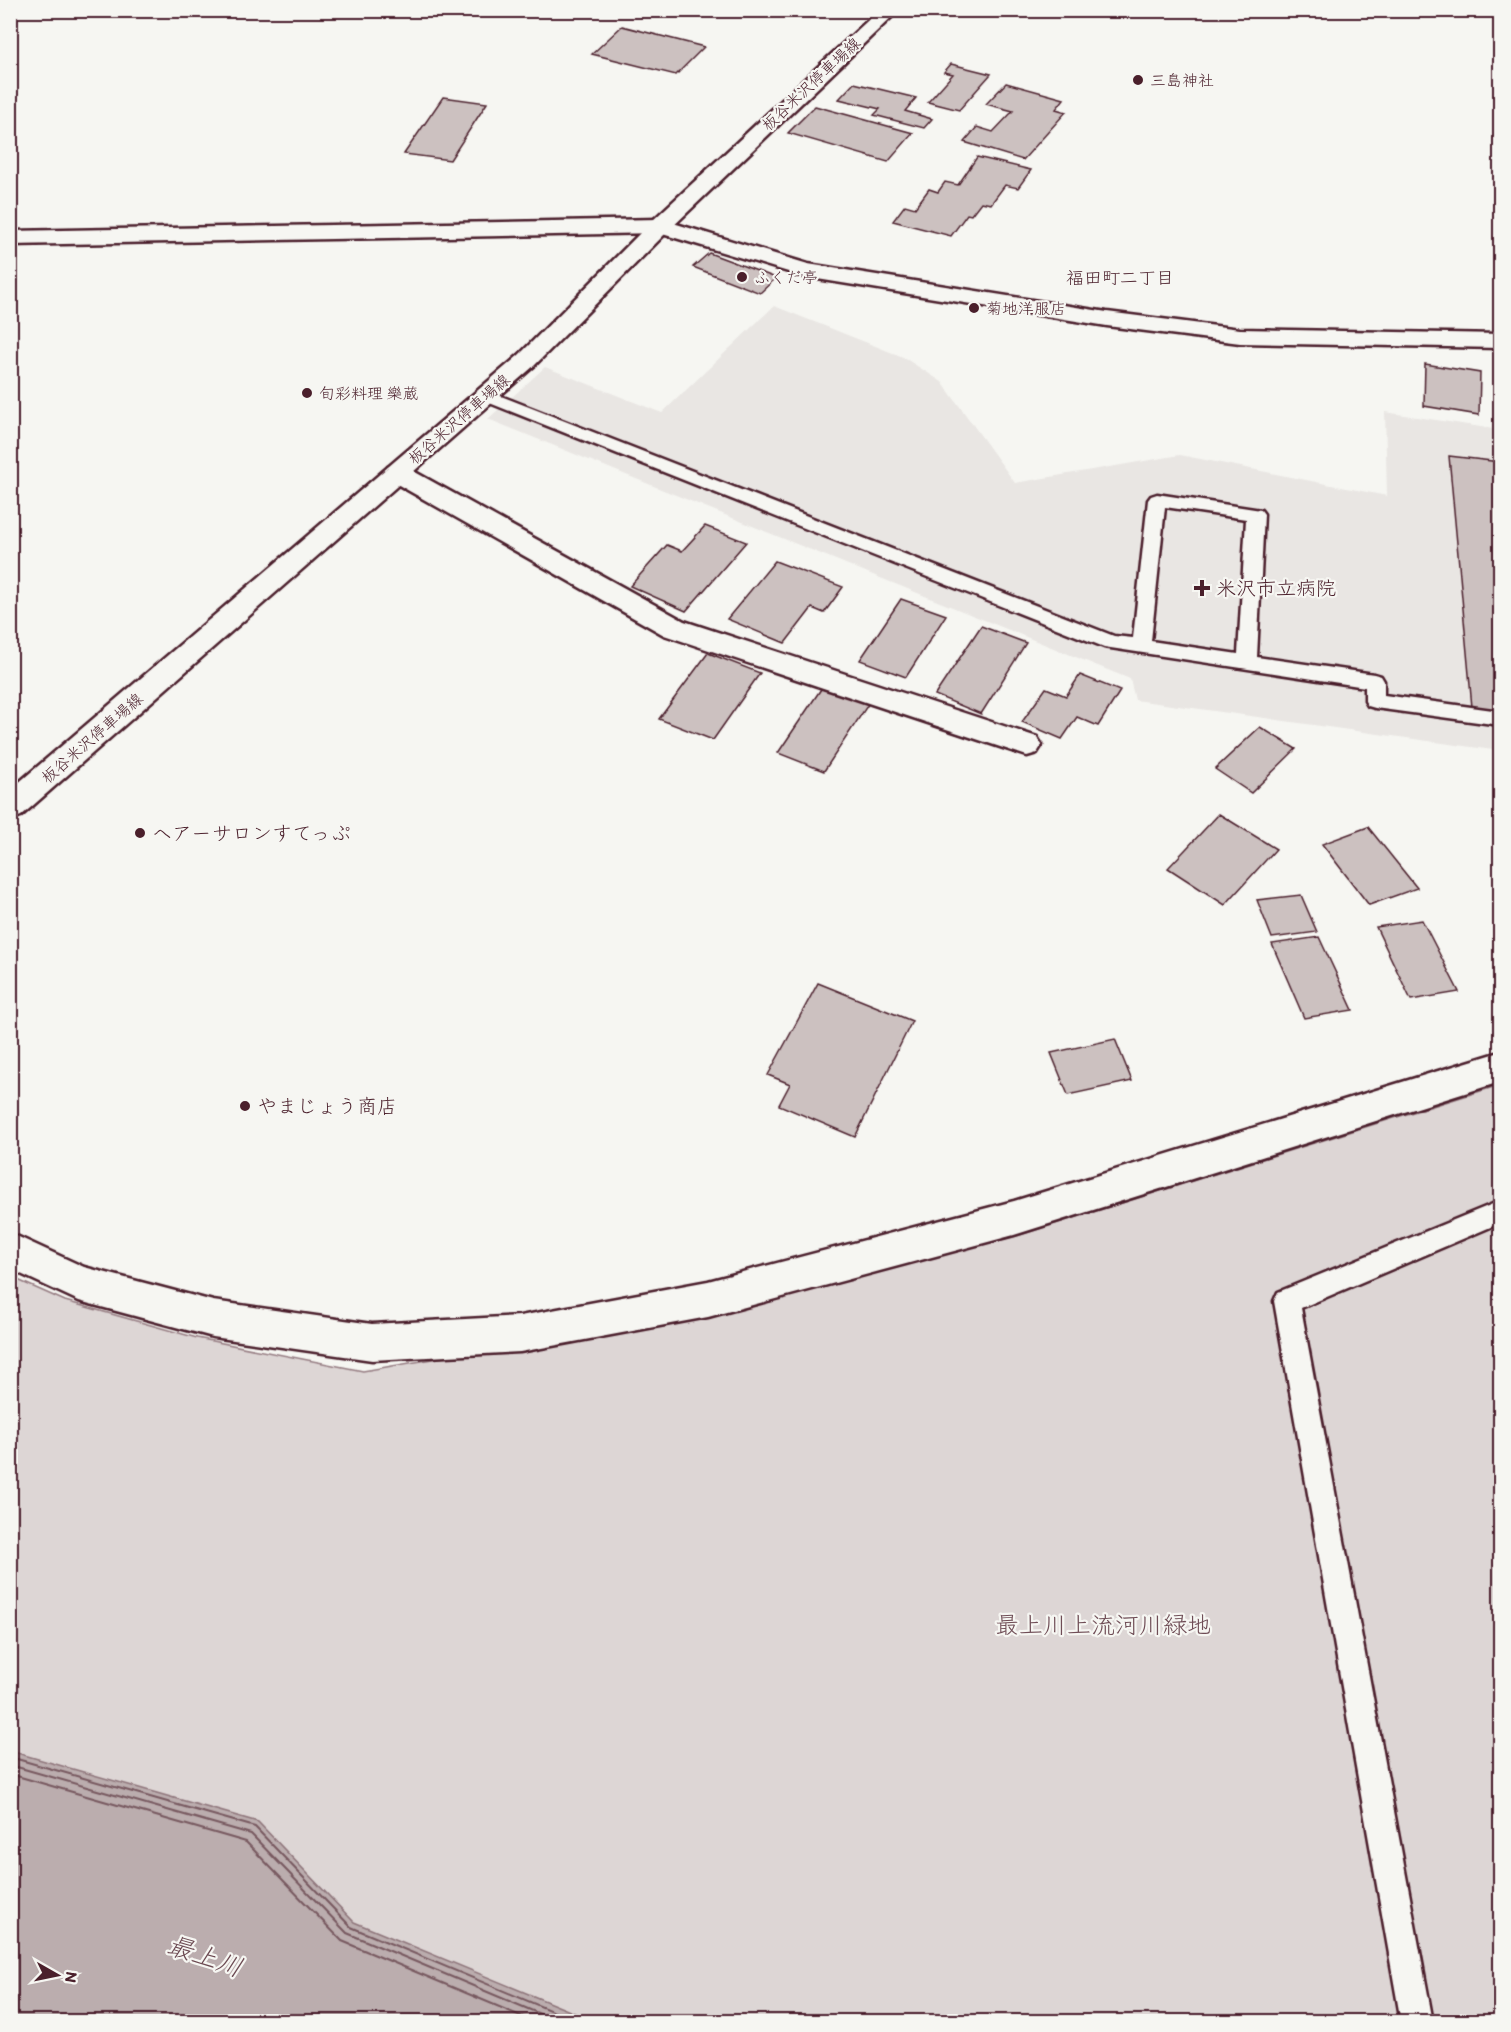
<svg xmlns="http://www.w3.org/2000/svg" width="1511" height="2032" font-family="Itim,'Klee One',sans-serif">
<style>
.built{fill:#e9e6e3}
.green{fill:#ddd6d5;stroke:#947a80;stroke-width:1.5}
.water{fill:#bbadae;stroke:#8e747a;stroke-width:1.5}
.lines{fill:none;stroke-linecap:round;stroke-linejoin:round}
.shore{stroke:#77585f;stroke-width:2}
.building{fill:#ccc1c0;stroke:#4a1f2b;stroke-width:1.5}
.lane-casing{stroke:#4a1f2b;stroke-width:5}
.street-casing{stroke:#4a1f2b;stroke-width:5}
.secondary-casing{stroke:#4a1f2b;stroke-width:5}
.lane{fill:#f6f6f2;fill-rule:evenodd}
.street{fill:#f6f6f2;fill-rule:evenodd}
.secondary{fill:#f6f6f2;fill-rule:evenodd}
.poi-dot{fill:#4a1f2b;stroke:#f6f6f2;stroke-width:2}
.labels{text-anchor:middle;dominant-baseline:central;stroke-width:4.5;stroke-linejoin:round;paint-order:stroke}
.far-poi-label{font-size:16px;fill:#4a1f2b;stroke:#f6f6f2;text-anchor:start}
.far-street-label{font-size:16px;fill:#4a1f2b;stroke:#f6f6f2}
.far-neighbourhood-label{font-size:18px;fill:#4a1f2b;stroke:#f6f6f2}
.poi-label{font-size:20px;fill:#4a1f2b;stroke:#f6f6f2;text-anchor:start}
.near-park-label{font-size:24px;fill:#6f4d56;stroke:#f6f6f2}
.near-water-label{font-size:26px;font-style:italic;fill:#6c4a52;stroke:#f6f6f2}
</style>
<rect width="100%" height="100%" fill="#f6f6f2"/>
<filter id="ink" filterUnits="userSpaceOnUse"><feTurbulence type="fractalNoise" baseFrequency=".0167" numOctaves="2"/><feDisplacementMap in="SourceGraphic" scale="12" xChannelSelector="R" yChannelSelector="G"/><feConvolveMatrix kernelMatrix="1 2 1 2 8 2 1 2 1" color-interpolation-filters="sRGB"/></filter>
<g filter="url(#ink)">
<path class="built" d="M774,306L903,357L942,382L1015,483L1180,455L1387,496L1385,412L1500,430V751L1135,700L1130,679L488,419L545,367L662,413Z"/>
<path class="green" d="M1500,1085V2021L11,2022V1277L65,1301L197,1338L363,1371L710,1312L1020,1235Z"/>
<path class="water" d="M10,1751L258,1822L354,1922L594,2021H11Z"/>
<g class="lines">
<path class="shore" d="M10,1757L255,1827L351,1927L578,2022
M10,1765L251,1834L347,1933L559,2022
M10,1774L246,1842L342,1941L535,2022"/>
</g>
<path class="building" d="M622,26L704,47L676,75L592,54Z
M951,64L991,74L959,110L928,102L953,74L944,72Z
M854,83L916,98L905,111L932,119L924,128L874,115L880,109L839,99Z
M1006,83L1064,99L1056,109L1066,112L1023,160L964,142L977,127L993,132L1013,111L986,104Z
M443,97L487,103L450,160L404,154Z
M815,106L913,133L888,162L788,133Z
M977,157L1031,170L1018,188L1005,185L991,204L981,202L971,215L967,214L951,236L893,221L905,205L915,208L929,189L938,192L945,182L958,185Z
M709,253L776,278L760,293L693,267Z
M1425,364L1480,373L1479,415L1424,406Z
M1449,456L1500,462V711L1472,707Z
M705,526L746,542L686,611L630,586L667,545L682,551Z
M775,561L843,587L824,613L812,608L785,643L727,619Z
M901,599L946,615L906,677L860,660Z
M981,626L1026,643L981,714L935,695Z
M708,653L760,673L713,740L659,719Z
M1080,675L1120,691L1098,726L1077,717L1062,739L1022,722L1046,688L1066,696Z
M823,686L869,703L824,771L778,753Z
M1260,727L1296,749L1251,793L1215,769Z
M1219,814L1276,849L1225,905L1168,868Z
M1368,827L1417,888L1369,905L1322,844Z
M1301,895L1317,932L1272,938L1257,900Z
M1422,920L1459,992L1411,1000L1376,927Z
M1319,937L1353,1010L1304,1018L1272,944Z
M818,983L912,1021L855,1137L779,1105L790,1084L768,1075Z
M1115,1039L1132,1081L1068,1095L1051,1053Z"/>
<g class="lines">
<g class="lane-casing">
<path id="lane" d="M488,391L1114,636L1133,638L1148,500L1151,496L1157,494L1261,510L1264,514L1257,657L1374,674L1381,676L1384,681V695L1500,711V725L1375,708L1368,706L1365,701V687L1104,647L482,400L480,396L482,392ZM1165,507L1246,519L1238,654L1151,641Z
M1500,1201V1223L1301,1308L1433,2022H1401L1274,1301L1278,1292Z"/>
</g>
<g class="street-casing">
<path id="street" d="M660,219L808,264L1107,312L1240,329L1500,334V348L1240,343L1107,326L805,277L659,233L10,245V231Z
M397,465L406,467L684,621L1037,737L1042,745L1037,753L1027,756L664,635L388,479L384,473L388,467Z
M1500,1052V1082L1014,1235L708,1317L520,1352L372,1360L213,1337L79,1301L10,1269V1233L84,1267L213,1301L372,1324L520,1316L708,1281L1014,1201Z"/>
</g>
<g class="secondary-casing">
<path id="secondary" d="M879,10H899L668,231L535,365L21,816L10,820V790L519,355L652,221Z"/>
</g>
<use href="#lane" class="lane"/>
<use href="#street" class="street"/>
<use href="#secondary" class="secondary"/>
</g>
</g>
<g class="poi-dot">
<circle cx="1138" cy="80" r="6"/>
<circle cx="742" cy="277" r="6"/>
<circle cx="974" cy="308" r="6"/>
<circle cx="307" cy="393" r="6"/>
<path d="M1199 579h6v6h6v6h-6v6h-6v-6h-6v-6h6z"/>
<circle cx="140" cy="833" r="6"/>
<circle cx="245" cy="1106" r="6"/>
</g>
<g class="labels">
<g class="far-poi-label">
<text x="1150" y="80">三島神社</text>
<text x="754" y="277">ふくだ亭</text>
<text x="986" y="308">菊地洋服店</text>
<text x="319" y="393">旬彩料理 樂蔵</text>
</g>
<g class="far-street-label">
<text transform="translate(811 84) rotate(-43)">板谷米沢停車場線</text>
<text transform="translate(459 419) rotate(-41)">板谷米沢停車場線</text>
<text transform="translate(92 738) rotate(-41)">板谷米沢停車場線</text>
</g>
<g class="far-neighbourhood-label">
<text x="1120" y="278">福田町二丁目</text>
</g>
<g class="poi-label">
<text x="1216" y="588">米沢市立病院</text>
<text x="152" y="833">ヘアーサロンすてっぷ</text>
<text x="257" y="1106">やまじょう商店</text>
</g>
<g class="near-park-label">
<text x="1103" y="1624">最上川上流河川緑地</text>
</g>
<g class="near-water-label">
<text transform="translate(205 1956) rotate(19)">最上川</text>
</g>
</g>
<rect width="1511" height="2032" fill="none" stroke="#f6f6f2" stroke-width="36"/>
<rect x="18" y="18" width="1475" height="1996" fill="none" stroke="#4a1f2b" stroke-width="2" filter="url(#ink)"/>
<g transform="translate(57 1975) rotate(99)" stroke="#f6f6f2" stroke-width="4.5" paint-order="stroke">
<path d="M0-4.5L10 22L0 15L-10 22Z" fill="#4a1f2b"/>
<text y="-9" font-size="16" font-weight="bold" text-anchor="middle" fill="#4a1f2b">N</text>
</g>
</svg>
